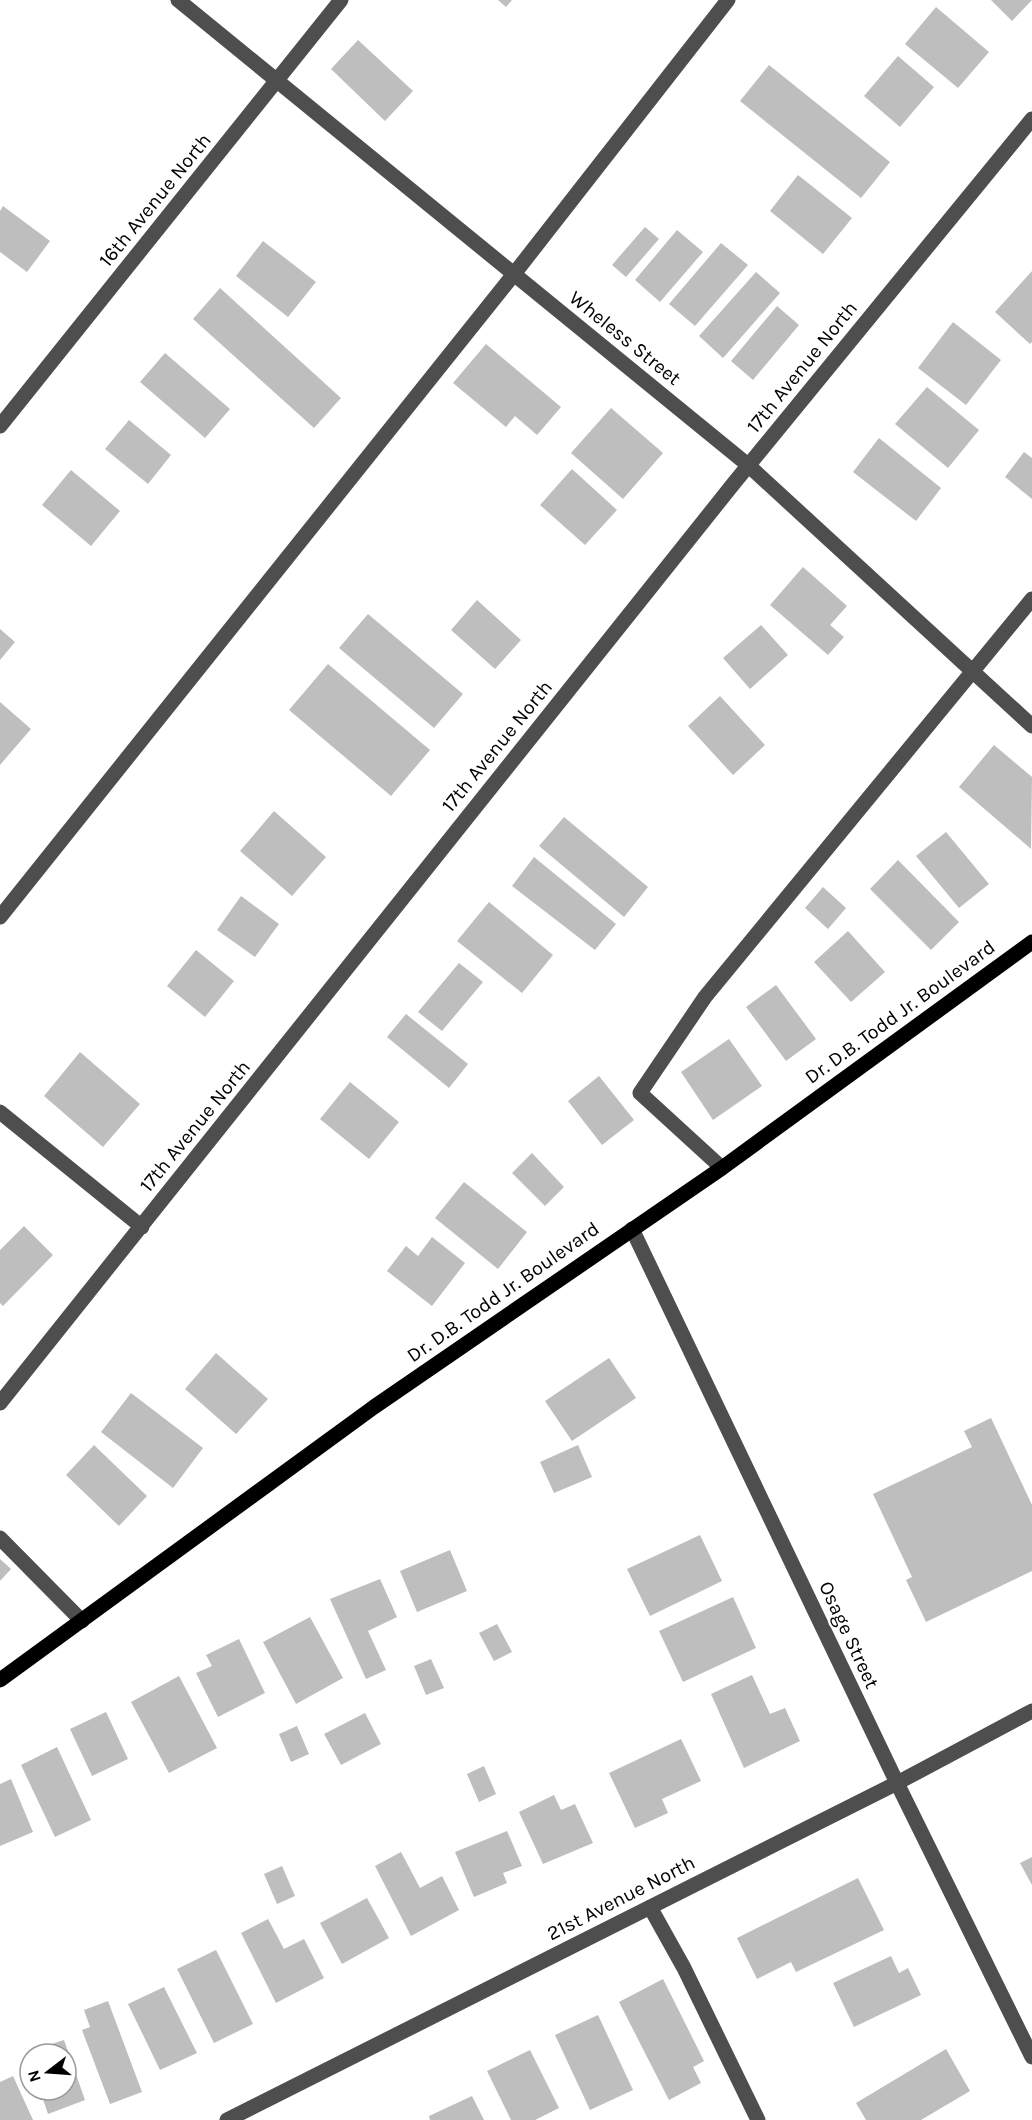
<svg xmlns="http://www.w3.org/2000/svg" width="1032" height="2120" font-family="Karla,sans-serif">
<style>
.building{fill:#bebebe}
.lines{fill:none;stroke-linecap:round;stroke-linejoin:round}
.minor{stroke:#4e4e4e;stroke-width:15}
.major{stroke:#000;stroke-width:15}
.labels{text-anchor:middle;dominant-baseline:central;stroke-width:4.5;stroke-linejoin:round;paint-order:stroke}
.street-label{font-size:20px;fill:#000;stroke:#fff}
</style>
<rect width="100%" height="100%" fill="#fff"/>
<path class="building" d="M498,0H512L506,7Z
M991,0H1032L1012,21Z
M936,7L989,52L958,88L905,44Z
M358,40L413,91L385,121L331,69Z
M898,56L934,87L900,127L864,96Z
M769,65L890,162L861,198L740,101Z
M798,175L852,218L823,254L770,211Z
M3,206L50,241L27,272L0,252V211Z
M645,227L659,239L626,277L612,265Z
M677,230L703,252L660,302L635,280Z
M263,241L316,282L288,317L236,276Z
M721,243L748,265L695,326L669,304Z
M1032,271V342L1030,344L995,312Z
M756,272L780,293L723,358L699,336Z
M220,288L341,398L314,428L193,319Z
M777,306L799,325L753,380L731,361Z
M953,322L1001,360L966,405L918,368Z
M486,344L561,407L537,435L515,416L506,427L453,383Z
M165,353L230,409L205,438L140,382Z
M927,387L979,430L948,468L895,424Z
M611,408L663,453L623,499L571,453Z
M129,420L171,455L148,484L105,449Z
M879,438L941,488L916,521L853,472Z
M1024,452L1032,458V499L1005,477Z
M572,469L617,510L585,545L540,505Z
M71,470L120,511L91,546L42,505Z
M803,567L847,606L830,625L844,637L828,655L770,605Z
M477,600L521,640L495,669L451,630Z
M368,614L463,694L434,728L339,648Z
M761,625L788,655L750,689L723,658Z
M0,629L15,642L0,660Z
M328,664L430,750L391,796L289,710Z
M720,696L765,745L733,775L688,726Z
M0,702L31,729L0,765Z
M994,745L1032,777L1031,849L959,787Z
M274,811L326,857L292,896L240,851Z
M564,817L648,887L624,917L539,846Z
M946,832L989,884L959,908L916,856Z
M534,857L616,924L595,950L512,886Z
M898,860L959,922L931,950L870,889Z
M823,887L846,908L828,929L805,908Z
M241,896L279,924L255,957L217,930Z
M489,902L553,955L522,993L457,941Z
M848,931L885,972L851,1002L814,962Z
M196,950L234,981L205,1017L167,986Z
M459,963L483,982L442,1031L418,1012Z
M776,985L816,1039L786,1061L746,1007Z
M406,1014L468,1064L449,1088L387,1037Z
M729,1039L762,1086L713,1120L681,1072Z
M80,1052L140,1104L103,1147L44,1096Z
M599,1076L634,1120L602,1145L568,1101Z
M350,1082L399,1122L369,1159L320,1119Z
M532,1153L564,1187L545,1206L512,1173Z
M464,1182L527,1232L498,1269L435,1218Z
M24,1226L53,1255L3,1306L0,1303V1250Z
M432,1237L465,1263L432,1306L387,1271L406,1246L418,1256Z
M216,1353L268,1399L236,1434L185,1389Z
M609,1358L636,1398L572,1441L545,1401Z
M131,1393L203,1448L173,1488L101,1432Z
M991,1418L1032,1505V1571L926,1622L906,1580L912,1577L873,1494L972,1447L964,1431Z
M94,1445L147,1496L119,1526L66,1475Z
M578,1445L592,1477L554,1493L540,1462Z
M700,1535L722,1581L650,1616L627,1569Z
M450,1550L467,1591L417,1612L400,1571Z
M0,1559L11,1569L0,1581Z
M380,1579L397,1617L368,1631L386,1670L366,1679L330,1599Z
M733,1597L756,1648L683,1682L659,1631Z
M310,1617L343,1678L296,1704L263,1642Z
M497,1624L512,1652L494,1661L479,1633Z
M239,1639L265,1693L218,1717L196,1673L212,1666L206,1655Z
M431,1659L444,1688L426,1695L414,1666Z
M752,1675L770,1714L785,1708L800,1741L744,1768L711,1694Z
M179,1676L217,1748L169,1773L131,1702Z
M106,1712L128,1759L92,1776L70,1729Z
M365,1713L381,1744L341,1765L324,1734Z
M297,1726L309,1754L291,1762L279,1734Z
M681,1739L701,1781L662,1799L668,1813L635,1828L609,1773Z
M57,1747L91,1820L55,1837L21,1765Z
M484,1766L496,1794L479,1802L467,1774Z
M11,1779L33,1832L0,1846V1784Z
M554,1795L561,1810L575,1804L593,1843L543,1864L519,1812Z
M507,1831L522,1866L503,1873L507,1883L474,1897L455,1852Z
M401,1852L420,1888L442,1876L459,1910L411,1936L375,1866Z
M1032,1857V1885L1020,1863Z
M282,1866L295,1896L277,1904L264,1874Z
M858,1878L884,1930L796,1972L791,1962L757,1979L737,1938Z
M367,1898L389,1938L342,1964L320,1923Z
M268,1919L284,1949L304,1939L324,1978L276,2003L241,1933Z
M216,1950L253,2024L214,2043L177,1969Z
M891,1956L899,1973L908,1968L921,1995L854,2027L833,1983Z
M663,1979L704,2061L693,2067L701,2083L669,2100L619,2002Z
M164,1987L197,2053L160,2070L128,2004Z
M108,2001L142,2092L110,2104L82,2030L90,2027L84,2010Z
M598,2015L633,2090L590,2110L555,2035Z
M64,2040L85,2100L48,2114L40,2090H66V2054H30V2060L27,2052Z
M946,2049L970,2091L921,2120H866L856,2103Z
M530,2050L559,2108L535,2120H511L487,2071Z
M13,2076L33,2120H0V2082Z
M472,2096L484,2120H430L429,2116Z"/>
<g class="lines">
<path class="minor" d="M178,0L748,465L1032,726
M0,426L341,0
M0,917L514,274L728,0
M0,1112L142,1227
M722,1168L640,1093L705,997L1032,599
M632,1229L897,1783L1032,2057
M0,1403L734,483L1032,119
M0,1538L82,1621
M650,1907L684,1968L758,2120
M227,2120L897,1783L1032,1711"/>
<path class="major" d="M0,1680L374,1407L722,1168L1032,942"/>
</g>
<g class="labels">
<g class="street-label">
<text transform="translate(155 200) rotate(-51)">16th Avenue North</text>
<text transform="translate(625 338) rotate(39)">Wheless Street</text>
<text transform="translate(802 367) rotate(-51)">17th Avenue North</text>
<text transform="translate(497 746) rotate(-51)">17th Avenue North</text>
<text transform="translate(900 1012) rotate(-36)">Dr. D.B. Todd Jr. Boulevard</text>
<text transform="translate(195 1126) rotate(-51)">17th Avenue North</text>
<text transform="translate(503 1292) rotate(-35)">Dr. D.B. Todd Jr. Boulevard</text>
<text transform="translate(849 1635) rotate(65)">Osage Street</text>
<text transform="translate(621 1898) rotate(-27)">21st Avenue North</text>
</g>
</g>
<g transform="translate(48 2072) rotate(253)"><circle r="28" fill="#ffffff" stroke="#999999" stroke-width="1.5"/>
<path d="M0-4.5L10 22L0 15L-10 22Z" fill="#000000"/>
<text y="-9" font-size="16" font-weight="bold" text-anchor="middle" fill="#000000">N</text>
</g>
</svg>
